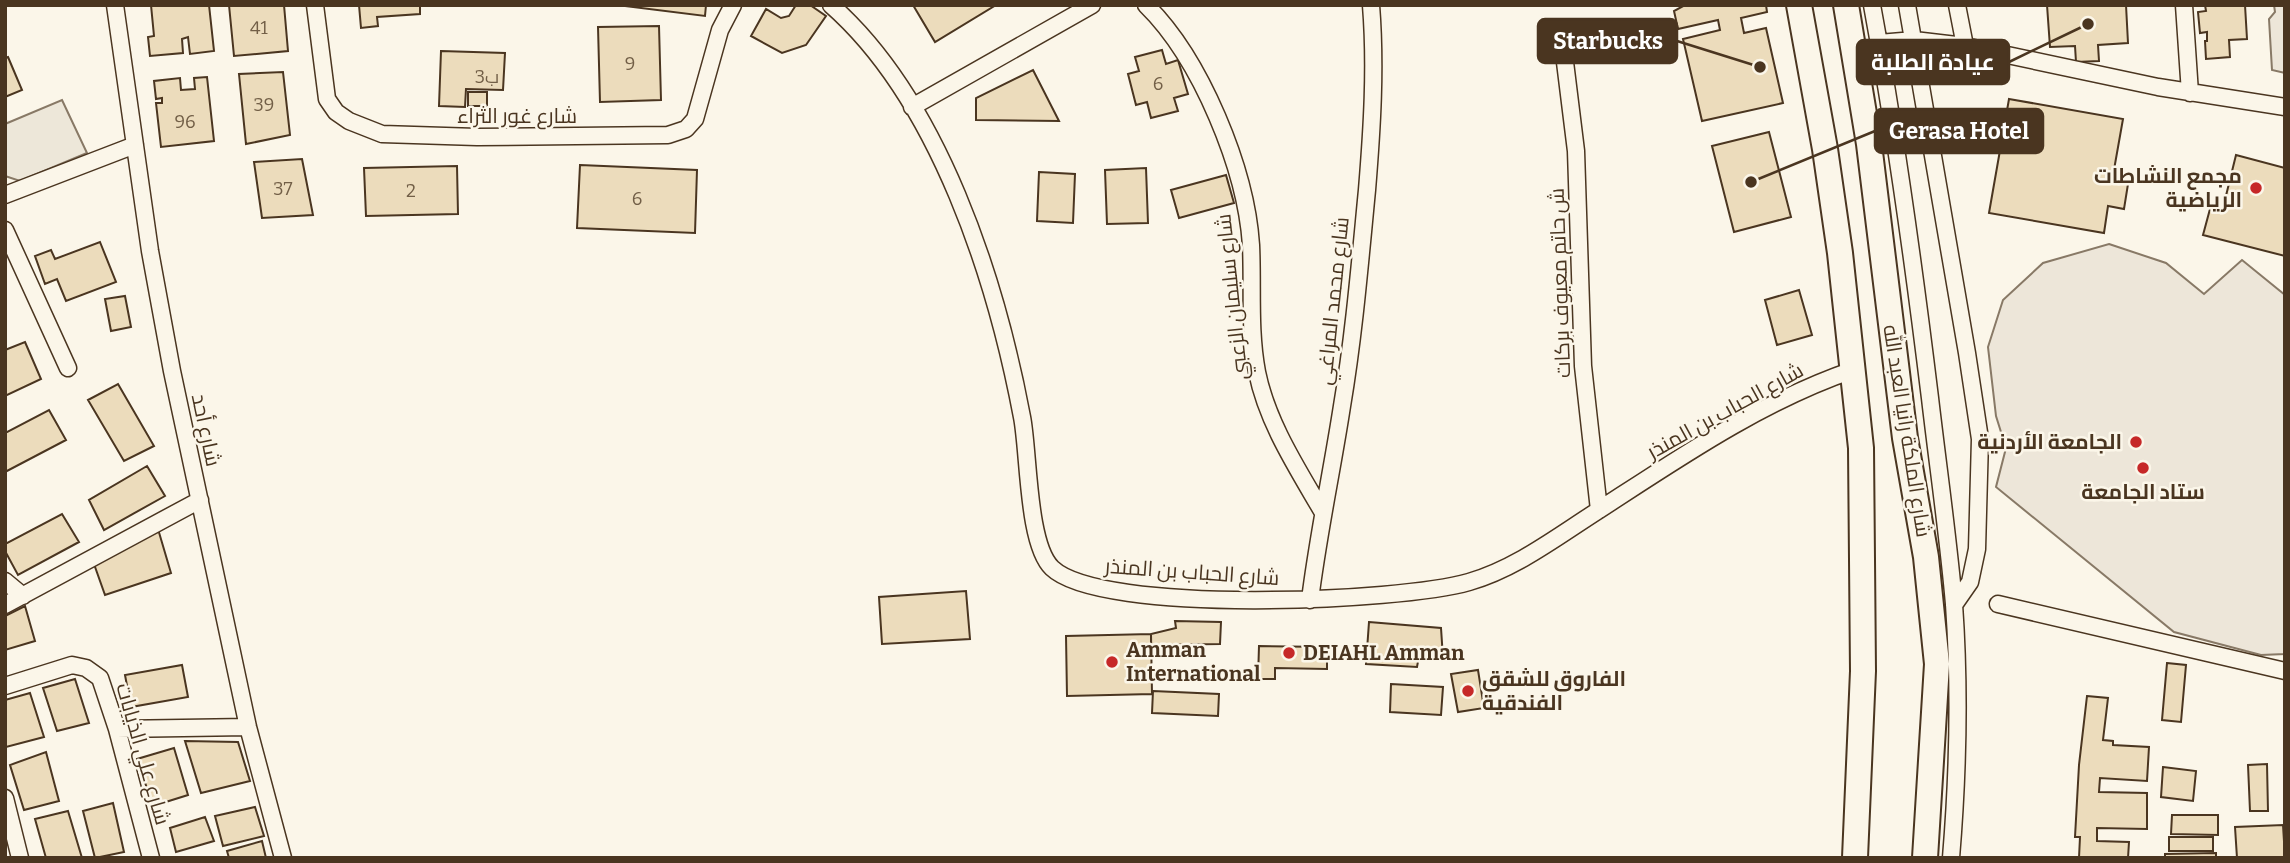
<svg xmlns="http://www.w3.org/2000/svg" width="2290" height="863" font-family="Bitter,Cairo,serif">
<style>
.green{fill:#ede6d9;stroke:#887966;stroke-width:2}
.parking{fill:#ede7d9;stroke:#887966;stroke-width:2}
.building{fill:#ecdcbc;stroke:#4a3520;stroke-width:2}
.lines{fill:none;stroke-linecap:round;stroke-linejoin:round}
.street-casing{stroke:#4a3520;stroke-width:19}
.primary-casing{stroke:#4a3520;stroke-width:28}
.street{stroke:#fbf6e9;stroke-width:16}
.primary{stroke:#fbf6e9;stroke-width:24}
.poi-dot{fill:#c62828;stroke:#fbf6e9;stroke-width:2.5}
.labels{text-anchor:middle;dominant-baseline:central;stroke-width:5;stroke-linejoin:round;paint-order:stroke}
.number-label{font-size:18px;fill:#725f47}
.street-label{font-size:21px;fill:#4a3520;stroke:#fbf6e9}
.poi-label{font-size:21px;font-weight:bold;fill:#4a3520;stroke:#fbf6e9;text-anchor:start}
.leader{fill:none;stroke:#4a3520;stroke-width:2.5}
.callout-dot{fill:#4a3520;stroke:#fbf6e9;stroke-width:2.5}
.callout{fill:#4a3520;stroke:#4a3520;stroke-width:2.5}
.callout-label{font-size:23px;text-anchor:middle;font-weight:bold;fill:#fff}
</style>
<rect width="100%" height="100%" fill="#fbf6e9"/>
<path class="green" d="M2274,5H2285V73L2272,70L2269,19L2275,12Z
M2109,244L2166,263L2204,294L2242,260L2285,295V654L2261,655L2174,632L1996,487L2006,448L1996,416L1988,347L2003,300L2043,263Z"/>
<path class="parking" d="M62,100L87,153L20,181L5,176V124Z"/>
<path class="building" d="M151,5H209L214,51L190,54L188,37L182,39L183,53L150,56L148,37L154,36Z
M229,5H284L288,51L234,56Z
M359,5H420V14L377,17L378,26L361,28Z
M617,5H706L705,16Z
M796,5H810L826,16L806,45L782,53L751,36L766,9L781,18L789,16Z
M913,5H996L935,42Z
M1685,5H1766L1767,12L1741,18L1744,33L1766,28L1783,103L1702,121L1683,39L1720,30L1718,20L1678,29L1674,11Z
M2047,5H2126L2128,43L2098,45L2099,61L2076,62L2075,46L2050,47Z
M2205,5H2245L2247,39L2229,40L2230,57L2206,59L2205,41H2207V32L2200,33L2198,12L2206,11Z
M659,26L661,100L600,102L598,27Z
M1162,50L1166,64L1178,60L1188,94L1174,98L1178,111L1151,118L1147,102L1136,105L1128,74L1139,71L1135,57Z
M441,51L505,53L503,90L466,89L465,107L439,106Z
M8,57L22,90L5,97V58Z
M1033,70L1059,121L976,120V98Z
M283,72L290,135L246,144L239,74Z
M207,77L214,141L161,147L156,103H162V98L156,99L154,81L180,78L181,90L195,89L194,78Z
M468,92H487V106H468Z
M2009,99L2123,119L2112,181L2128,184L2124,209L2108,206L2104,233L1989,213Z
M1769,132L1791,217L1734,232L1712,146Z
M2236,155L2285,168V256L2203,235L2210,209L2222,212Z
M302,159L313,215L262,218L254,162Z
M580,165L697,170L695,233L577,228Z
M457,166L458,214L366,216L364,168Z
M1146,168L1148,223L1107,224L1105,170Z
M1039,172L1075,174L1073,223L1037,221Z
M1226,175L1234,203L1179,218L1171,190Z
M100,242L116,282L66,301L57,279L45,284L35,256L51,250L55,259Z
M1799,290L1812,335L1777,345L1765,300Z
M125,296L131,327L111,331L105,299Z
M25,342L41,379L5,396V350Z
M118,384L154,446L124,461L88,400Z
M49,410L66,440L5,472V433Z
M147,466L165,496L104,530L89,500Z
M62,514L79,542L18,575L5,551V544Z
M158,529L171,573L105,595L94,564Z
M966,591L970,639L882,644L879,597Z
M25,606L35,641L5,650V616Z
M1175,621L1221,622L1220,644L1151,645V634L1176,628Z
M1369,622L1441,628L1443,658L1419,656L1417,667L1366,664Z
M1151,634L1152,694L1067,696L1066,636Z
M1259,646L1327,647V669L1275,668V679H1258Z
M2167,663L2186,665L2181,722L2162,720Z
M182,665L188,697L131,707L125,675Z
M1478,670L1484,708L1458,712L1451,674Z
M75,679L89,723L57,731L43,688Z
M1391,684L1443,687L1441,715L1390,712Z
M1153,691L1219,694L1218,716L1152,713Z
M30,693L44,737L6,747L5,700Z
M2087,696L2108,698L2103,740L2113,741V745L2149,747L2147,781L2100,778L2099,792L2147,793V829L2097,828V841L2129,842L2128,858H2079L2080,837H2075L2079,765Z
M185,741L238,742L250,781L201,793Z
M174,748L188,795L153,806L137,759Z
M46,752L59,801L24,810L10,765Z
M2267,764L2268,811H2250L2248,765Z
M2163,767L2196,771L2193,801L2161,797Z
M113,803L124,852L95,858L83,811Z
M255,807L264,836L223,846L215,816Z
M68,811L82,858H46L35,819Z
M2172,815H2218V835L2171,834Z
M205,817L214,841L176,852L170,828Z
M2283,825L2285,858H2237L2235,827Z
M2169,837H2213V851H2169Z
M262,841L266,858H229L227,851Z
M2216,853V858H2165V854Z"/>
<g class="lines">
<g class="street-casing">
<path id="street" d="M115,5L150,251L172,371L248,727L283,858
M315,5L327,99L336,112L349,121L382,134L477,137L668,135L686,129L695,119L720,30L733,5
M831,5C939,100 996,279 1022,417C1029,452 1027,544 1052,568C1101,615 1401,602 1469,582C1517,568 1558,536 1599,510C1679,458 1762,401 1853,370
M1146,5C1201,59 1246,169 1251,245C1253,287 1249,330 1257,372C1267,422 1297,468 1322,511
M1872,5C1896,135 1914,267 1930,398C1938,467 1948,535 1954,604C1960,688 1958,774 1951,858
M1907,5L1967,353L1980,439L1977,549L1970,582L1954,605
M1957,5L1965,46
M2184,5L2190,93
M1879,43L1914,40L1965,46L2158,87L2285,107
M1564,54L1576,151L1583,366L1599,510
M912,107L1092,5
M5,195L135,145
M5,230L68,368
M5,581L23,596
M1310,600C1318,535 1332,471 1342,406C1354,335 1360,262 1367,190C1372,129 1376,67 1371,5
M1998,604L2285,671
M5,605L200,500
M5,686L72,665L86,668L100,678L117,729L151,858
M117,729L248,727
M5,798L20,858"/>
</g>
<g class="primary-casing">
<path id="primary" d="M1799,5L1825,149L1840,253L1861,448L1863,671L1855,858
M1846,5L1869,144L1905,438L1926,557L1937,664L1925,858"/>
</g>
<use href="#street" class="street"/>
<use href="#primary" class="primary"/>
</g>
<g class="poi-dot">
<circle cx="2256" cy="188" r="7"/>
<circle cx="2136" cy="442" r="7"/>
<circle cx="2143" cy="468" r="7"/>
<circle cx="1289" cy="653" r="7"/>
<circle cx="1112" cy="662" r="7"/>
<circle cx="1468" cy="691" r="7"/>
</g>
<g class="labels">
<g class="number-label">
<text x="259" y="28">41</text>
<text x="630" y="64">9</text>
<text x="487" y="77">3ب</text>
<text x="1158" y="84">6</text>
<text x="264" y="105">39</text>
<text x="185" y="122">96</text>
<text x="283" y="189">37</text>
<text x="411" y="191">2</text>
<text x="637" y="199">6</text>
</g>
<g class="street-label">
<text x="517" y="116">شارع غور الثراء</text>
<text transform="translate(1560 283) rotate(-92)">ش حاتم معيوف بركات</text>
<text transform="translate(1232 297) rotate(-96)">شارع سليمان الزعبي</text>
<text transform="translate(1333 301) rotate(-84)">شارع محمد المراغي</text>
<text transform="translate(1725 411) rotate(-29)">شارع الحباب بن المنذر</text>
<text transform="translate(206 430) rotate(78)">شارع أحد</text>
<text transform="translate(1907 431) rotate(81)">شارع الملكة رانيا العبد الله</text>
<text transform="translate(1192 572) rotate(4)">شارع الحباب بن المنذر</text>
<text transform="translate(143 754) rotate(74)">شارع علي الذيابات</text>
</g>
<g class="poi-label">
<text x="2242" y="176" text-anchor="end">مجمع النشاطات<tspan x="2242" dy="24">الرياضية</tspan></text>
<text x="2122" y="442" text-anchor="end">الجامعة الأردنية</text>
<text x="2143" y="492" text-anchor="middle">ستاد الجامعة</text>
<text x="1126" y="650">Amman<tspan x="1126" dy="24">International</tspan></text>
<text x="1303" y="653">DEIAHL Amman</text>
<text x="1482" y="679">الفاروق للشقق<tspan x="1482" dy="24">الفندقية</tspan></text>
</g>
</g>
<path class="leader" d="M1760 67L1677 41M2088 24L2009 62M1751 182L1875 131"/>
<g class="callout-dot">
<circle cx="1760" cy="67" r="7"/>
<circle cx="2088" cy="24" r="7"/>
<circle cx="1751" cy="182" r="7"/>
</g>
<g class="callout">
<rect x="1538" y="19" width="139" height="44" rx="7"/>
<rect x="1857" y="40" width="152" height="44" rx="7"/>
<rect x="1875" y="109" width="168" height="44" rx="7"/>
</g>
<g class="callout-label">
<text x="1608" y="49">Starbucks</text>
<text x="1933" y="70">عيادة الطلبة</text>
<text x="1959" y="139">Gerasa Hotel</text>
</g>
<rect width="2290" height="863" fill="none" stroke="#4a3520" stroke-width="14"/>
</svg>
